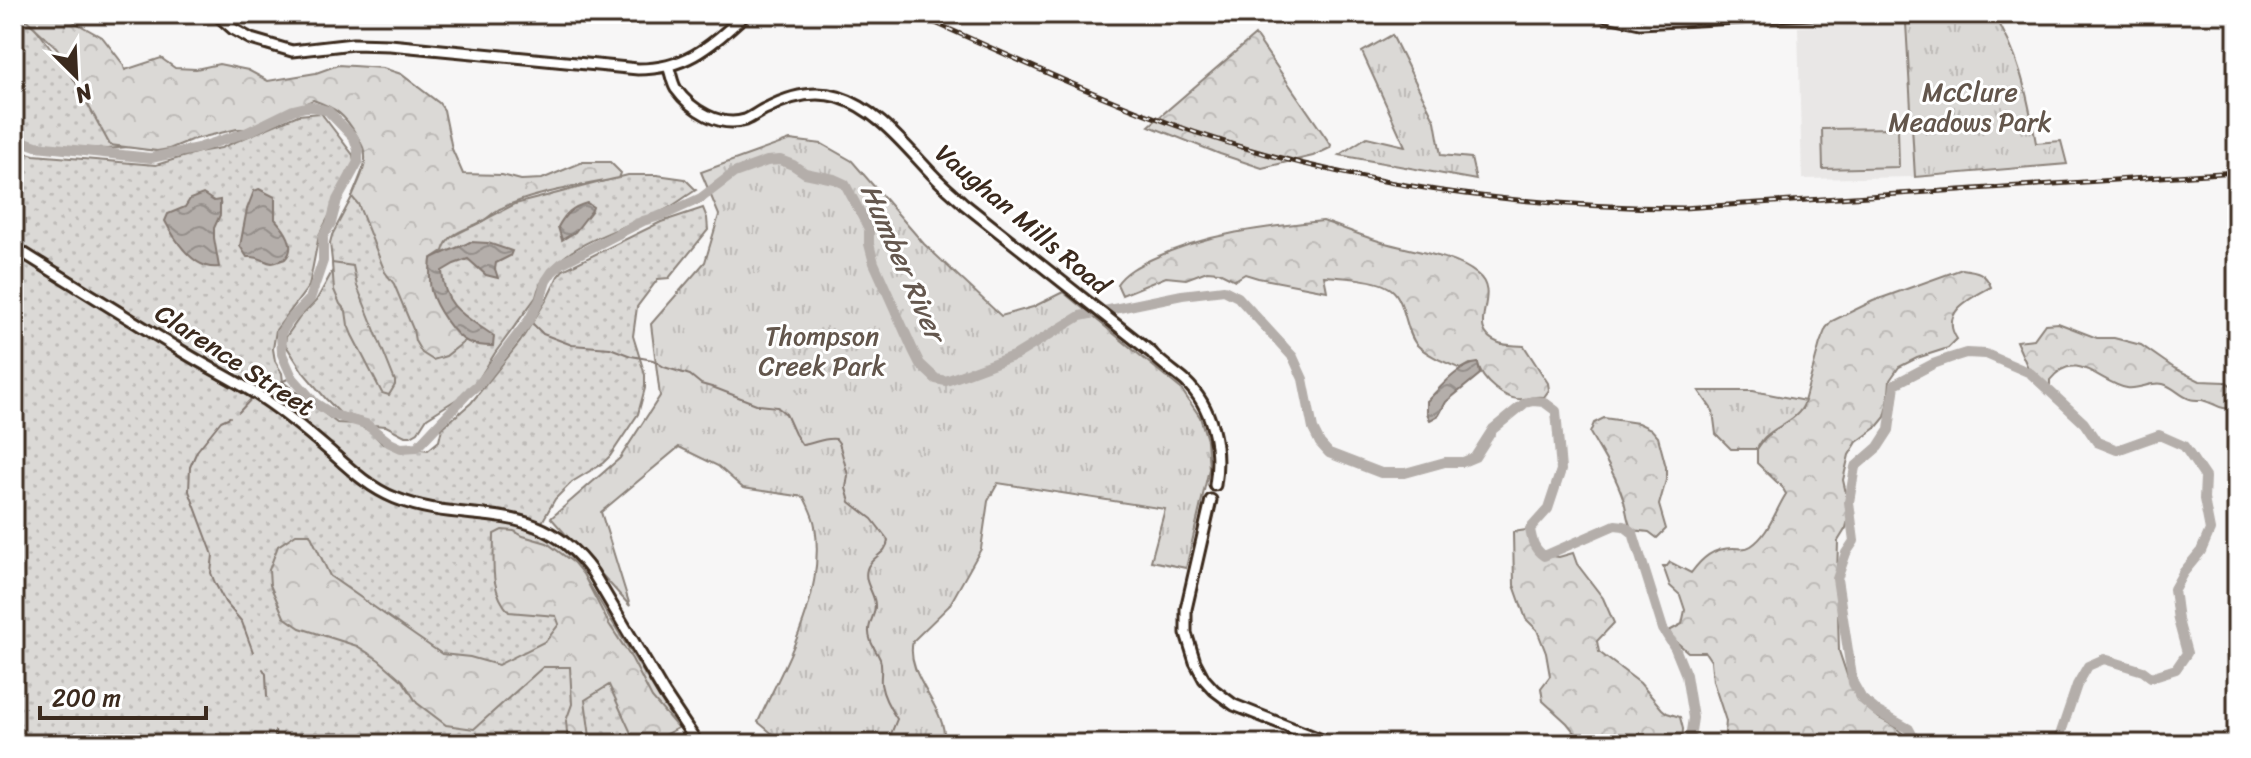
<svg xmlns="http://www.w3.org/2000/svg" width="2251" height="758" font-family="Sriracha,sans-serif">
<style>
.built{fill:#e9e7e6}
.grass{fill:url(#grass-dots);stroke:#8b827a;stroke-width:2}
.forest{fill:url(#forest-crowns);stroke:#8b827a;stroke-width:2}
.park{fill:url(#park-tufts);stroke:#8b827a;stroke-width:2}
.garden{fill:#dbd9d6;stroke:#8b827a;stroke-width:2}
.water{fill:url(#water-waves);stroke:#847972;stroke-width:2}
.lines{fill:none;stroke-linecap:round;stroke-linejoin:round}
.stream{stroke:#847972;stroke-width:2}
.river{stroke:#b4aeaa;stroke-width:10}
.secondary-casing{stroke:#3b2a1e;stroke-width:15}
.secondary{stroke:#fff;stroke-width:9}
.rail-casing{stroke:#3b2a1e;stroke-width:5}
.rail{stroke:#fff;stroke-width:2;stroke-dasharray:6;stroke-linecap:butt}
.labels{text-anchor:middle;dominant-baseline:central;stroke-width:6;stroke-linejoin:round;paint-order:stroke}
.park-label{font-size:26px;fill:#63564c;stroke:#fff}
.street-label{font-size:26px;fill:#3b2a1e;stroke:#fff}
.water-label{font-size:28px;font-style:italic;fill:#65584f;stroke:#fff}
</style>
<defs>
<pattern id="grass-dots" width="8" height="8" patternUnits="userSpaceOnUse" patternTransform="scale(2)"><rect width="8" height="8" fill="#dbd9d6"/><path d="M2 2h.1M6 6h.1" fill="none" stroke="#bdbab7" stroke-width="1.8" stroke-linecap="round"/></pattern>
<pattern id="forest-crowns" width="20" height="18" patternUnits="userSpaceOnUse" patternTransform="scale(2)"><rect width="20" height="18" fill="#dbd9d6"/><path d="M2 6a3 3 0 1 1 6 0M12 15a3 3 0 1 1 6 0" fill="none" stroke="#bdbab7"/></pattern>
<pattern id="park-tufts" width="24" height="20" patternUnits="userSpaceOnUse" patternTransform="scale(2)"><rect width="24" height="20" fill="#dbd9d6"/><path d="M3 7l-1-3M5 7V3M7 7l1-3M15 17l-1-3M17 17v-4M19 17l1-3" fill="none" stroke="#bdbab7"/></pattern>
<pattern id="water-waves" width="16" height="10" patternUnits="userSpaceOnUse" patternTransform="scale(2)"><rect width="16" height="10" fill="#b4aeaa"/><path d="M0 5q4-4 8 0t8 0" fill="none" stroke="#948e8a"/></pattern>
</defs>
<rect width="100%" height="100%" fill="#f7f6f6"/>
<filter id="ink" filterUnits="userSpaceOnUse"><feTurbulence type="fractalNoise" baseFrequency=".0125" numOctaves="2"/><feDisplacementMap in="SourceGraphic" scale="16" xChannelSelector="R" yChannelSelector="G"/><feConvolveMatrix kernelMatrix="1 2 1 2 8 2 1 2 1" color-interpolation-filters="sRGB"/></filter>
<g filter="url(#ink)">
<path class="built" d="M1906,23L1915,177L1802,179L1798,27Z"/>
<path class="grass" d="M14,14H25L93,104L175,146L157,151L129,147L107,149L55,146L27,143L14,132Z
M321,113L353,155L355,167L319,235L309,286L276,330L273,349L275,361L282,373L283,382L337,423L357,424L370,431L383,444L428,450L439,441L442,428L471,403L520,342L547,299L558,276L563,270L661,222L703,208L707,218L708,230L669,278L658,279L637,307L633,336L645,375V388L638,414L610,456L603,463L572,482L555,499L537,531L555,541L576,563L676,725L653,744H14V149L34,155L156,165L199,152L221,148L298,115Z
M365,156L430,248L515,204L628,175H657L685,179L696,190C686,196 676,204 665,210C625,228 546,247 536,297L495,353L477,382L457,399L427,418L418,432L411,436H405L386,426L372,425L361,419L340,413L326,399L303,372L285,344L286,337L300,317L316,301L333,270L330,243L332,235L352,197L365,164Z"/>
<path class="forest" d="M20,14H60L103,38L123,64L125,70L161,58L175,68L196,69L219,64L248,70L268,81L316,73L338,65L383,68L401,74L439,103L444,110L452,149L463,174L502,175L521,180L542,179L583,162H610L621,173L619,178C583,186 535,192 502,208C494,211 489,218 481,222C466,230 448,232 443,251L431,259C428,298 439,314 465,341L446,356L433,360L422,353L415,341L413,329L394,284L385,272L358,204L352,197C356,186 365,172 365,160C366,151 361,143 357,136C345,115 336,108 313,100L246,129H237L191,140L169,149L157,151L110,145L57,48Z
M1255,35L1331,145L1330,148L1313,156L1262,168L1220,154L1149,126Z
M1323,221C1343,228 1362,236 1382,242C1411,251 1454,255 1477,274C1504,295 1462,329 1499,343C1506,346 1516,345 1524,346L1548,383L1549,390L1544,397C1535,396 1531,398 1523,399C1505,401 1481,380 1478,364H1470L1461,369C1447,363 1428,356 1417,345C1405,333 1406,300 1391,289C1378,279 1342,277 1324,276L1327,291L1258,278L1245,274L1235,280L1219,272L1207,271L1186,279L1166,277L1122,295L1117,284C1125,272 1139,265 1152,259C1207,233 1264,227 1323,221Z
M332,263L353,266L357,286L395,381V385L389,395L382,393L352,335L348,325L346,311L340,304L334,290Z
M1962,269C1977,271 1985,272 1991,287C1971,298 1939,312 1957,339L1948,348L1917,358L1899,367L1890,380L1888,405L1885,417L1876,428L1857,442L1849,455L1843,480L1850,511L1846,528L1838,541L1837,578L1839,651L1849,681L1859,701L1879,718L1894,726L1902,733L1907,744H1724L1726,721L1713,681L1711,661L1705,652H1688L1673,639L1669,631L1682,624L1685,610L1680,595L1670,586L1663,566H1667L1670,562L1691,573C1702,558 1713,548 1733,548C1740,548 1745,550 1751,546C1769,534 1775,511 1786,494L1782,487L1757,463V449L1765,438L1802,409L1820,343L1826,328L1832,321L1873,301Z
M2058,323L2097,338H2114L2141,345L2174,368L2200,381L2226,382L2232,386L2237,396V406C2218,412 2219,404 2202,400C2201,400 2191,400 2190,399C2180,396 2174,387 2163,384C2152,381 2139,390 2127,388C2101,384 2076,347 2050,380V387L2028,368L2016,341L2034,339L2045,324Z
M1604,418L1638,423L1651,429L1658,437L1666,467V480L1659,505L1666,529L1657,538L1649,532L1632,530C1626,519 1627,509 1623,498C1615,474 1602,454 1590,433L1594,423Z
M1533,529L1532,547L1537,554L1559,557L1573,553L1577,564L1603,598L1614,623L1597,641L1599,652L1640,683L1662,709L1667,713L1680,717L1683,729L1682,744H1584L1567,723L1543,701L1541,688L1550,676L1546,653L1537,630L1526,619L1514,585L1513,532Z
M502,530L514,531L523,536L547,543L574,563L583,574L609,624L632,659L652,698L678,728L647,744H636L609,685L585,700L591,744H568L566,721L572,704L570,667H543L474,729L446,725L417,703L403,681L379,660L357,646L300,628L284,617L270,585L269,570L278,546L296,534H310L330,576L417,637L442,654L470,657L498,665L546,641L559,624L556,616L509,612C489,589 494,563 494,534Z"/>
<path class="park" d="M1937,14H1993C2019,52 2028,98 2036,143L2061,141L2067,164L1915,177L1906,23Z
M1392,35L1435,121L1441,155L1471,158L1476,180L1339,155L1367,137L1405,146L1362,52Z
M790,140L822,144L852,161L924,244L1001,316L1033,307L1063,292L1181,389L1200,417L1207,440L1209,469L1186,568L1151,561L1165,509L998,483L988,501L981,549L949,606L913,641C904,677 949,708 944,744H785L758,722C786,661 826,596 815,526C814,517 808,506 804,497L743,488L718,466L679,447L601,512L630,606L551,518L620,458L660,396L651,324L705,262L719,215L701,172Z
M1699,391H1753L1805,401C1799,421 1778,424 1765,437C1761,441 1759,445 1757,449H1731L1716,434L1713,411Z"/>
<path class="garden" d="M1898,128L1899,167L1823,169L1822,129Z"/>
<path class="water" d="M259,189L275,197V219C284,229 298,246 285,259C282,260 275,263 272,263C263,262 262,256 247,257L240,246L247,209L254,191Z
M203,194L214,201L220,200V215L214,228V238L219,267C194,271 175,240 165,221L168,214L185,207L190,199Z
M587,203L593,207L592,210L575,232L562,240L558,227C565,214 572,207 587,203Z
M470,242L488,243L512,251L510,256L496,263L495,269L498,278L486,275L468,259L454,264L442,271C444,309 466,316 494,336L493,346C485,346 476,346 468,342C454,336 435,306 431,291C429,280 430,269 431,259C444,251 457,249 470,242Z
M1478,363L1480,374L1446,402L1439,415L1430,420L1427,413V401C1441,387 1458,365 1478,363Z"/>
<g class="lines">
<path class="stream" d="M529,320L543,334L572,345L610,348L631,356L653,360L664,367L690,375L701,384L715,388L759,405L777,407L786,414L795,434L802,445C814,444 824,437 836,439L839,443L848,475L846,488L850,502L872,519L888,540C887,555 871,556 867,569C863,583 875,593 875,605C876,613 869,622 869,630C868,641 876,650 880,659C883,668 880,675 881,684C883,696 890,709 897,719L887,744
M262,391L292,377
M239,412L253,397
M230,417L221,421L197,451L190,467L189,491L213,555L211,573L215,583L225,602L242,622L253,652
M263,669L266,674L267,697
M275,731L277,744"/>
<path class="river" d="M14,138L36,146L151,158L198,148L248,132L293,110L310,106L328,111L354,138L358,150V162L337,200L331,223L323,236V261L310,299L288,322L281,333L282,354L292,377L315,403L334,415L366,424L390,443L401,448L417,447L467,394L482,381L529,320L540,300L546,281L552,272L562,263L643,221L666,214L701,198L734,173L767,161L780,160L793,165L805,173L834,179L845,184L869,229V244L874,263L913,350L920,364L936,379L946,381L1016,355L1080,316L1182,295L1224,290L1238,297L1293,357L1303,379L1313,429L1320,443L1329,453L1381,473H1405L1445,462H1463L1475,457L1493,429L1525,403L1533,401L1544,402L1556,411L1561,470L1548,509L1530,529C1532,541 1534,549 1544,556L1615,525L1624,526L1633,533L1663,629L1675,648L1686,675L1693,718L1689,744
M1917,744L1909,729L1878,712L1862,699L1853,683L1837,579L1846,553L1854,541L1849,502L1855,467L1878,447L1889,430L1895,384L1933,364L1950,358L1966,353L1986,354L2030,373L2084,423L2097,442L2117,450L2159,435L2184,446L2205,477L2204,499L2210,530L2201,551L2183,573L2174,589L2178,620L2187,653L2176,669L2151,677L2143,671L2104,659L2088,666L2077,685L2057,744"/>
<g class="secondary-casing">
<path id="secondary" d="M216,14L233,29L251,39L292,51L353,44L390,45L638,69C688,69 711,45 746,14
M1598,14L1640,23L1812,14
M668,66C671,73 672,83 676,89C691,110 720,128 745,120C753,117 759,111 767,108C788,97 814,90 838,97C877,109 905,146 932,174C942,185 953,194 964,204L1152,353C1158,361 1176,373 1185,381C1213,407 1221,448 1215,485
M14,247C71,283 128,318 185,353C211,369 239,382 264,399C288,415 309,433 331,452C351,470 370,488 395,498C469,528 537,494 593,573L664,693L698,744
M1211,500L1186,609V633L1195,662L1204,679L1214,690L1234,705L1332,744"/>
</g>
<use href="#secondary" class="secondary"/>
<g class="rail-casing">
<path id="rail" d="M915,14C1007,54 1099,99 1194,132C1354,186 1515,207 1683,208L2237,172"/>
</g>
<use href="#rail" class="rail"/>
</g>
</g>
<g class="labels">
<g class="park-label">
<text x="1970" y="92">McClure<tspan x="1970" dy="30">Meadows Park</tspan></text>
<text x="822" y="336">Thompson<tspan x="822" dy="30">Creek Park</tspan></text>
</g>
<g class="street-label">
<text transform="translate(1023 219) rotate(40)">Vaughan Mills Road</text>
<text transform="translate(235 360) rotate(33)">Clarence Street</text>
</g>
<g class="water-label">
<text transform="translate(903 262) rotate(66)">Humber River</text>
</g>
</g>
<rect width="2251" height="758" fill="none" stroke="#fff" stroke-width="48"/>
<rect x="24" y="24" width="2203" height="710" fill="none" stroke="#3b2a1e" stroke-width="3" filter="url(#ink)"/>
<g transform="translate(76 76) rotate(156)" stroke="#ffffff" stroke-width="6" paint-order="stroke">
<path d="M0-6L14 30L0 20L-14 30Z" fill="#3b2a1e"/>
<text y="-12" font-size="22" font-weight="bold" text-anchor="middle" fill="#3b2a1e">N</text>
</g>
<path d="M40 706v12h166v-12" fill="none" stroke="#3b2a1e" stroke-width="4"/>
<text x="52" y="706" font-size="24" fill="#3b2a1e" stroke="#ffffff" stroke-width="6" paint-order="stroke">200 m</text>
</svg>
